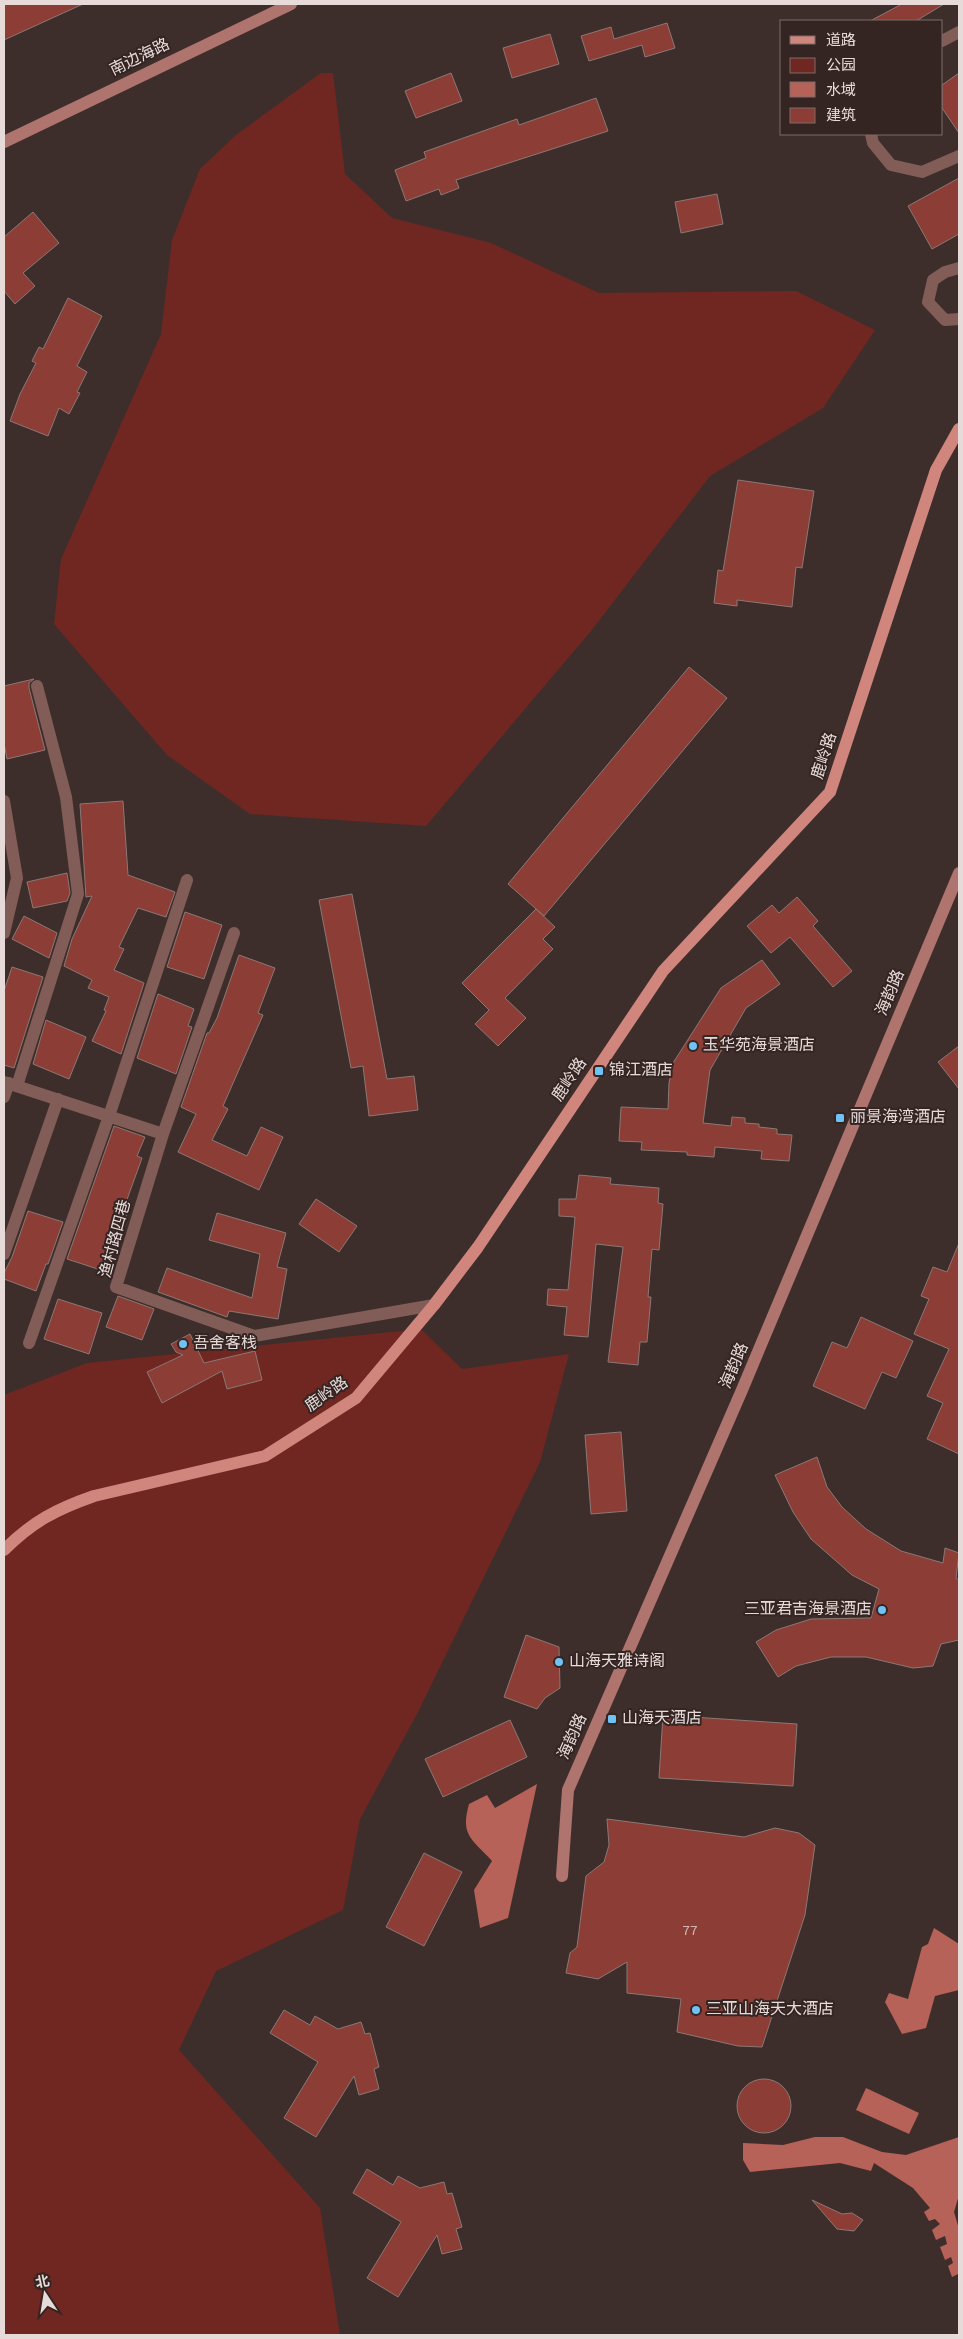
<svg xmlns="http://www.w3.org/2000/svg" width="963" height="2339" font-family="Overpass,'Noto Sans SC',sans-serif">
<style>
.green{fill:#702721}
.water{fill:#b66258}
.building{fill:#8c3d35;stroke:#8b7875}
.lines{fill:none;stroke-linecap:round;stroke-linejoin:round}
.street{stroke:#825d58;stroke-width:12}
.secondary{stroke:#ae746d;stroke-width:12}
.primary{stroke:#d0867c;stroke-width:12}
.poi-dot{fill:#70c1f4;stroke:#342422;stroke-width:2}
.labels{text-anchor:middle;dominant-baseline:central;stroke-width:4;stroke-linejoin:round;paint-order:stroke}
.number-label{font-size:14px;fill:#d0b4b0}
.street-label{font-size:16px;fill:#e6dbd9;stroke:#342422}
.poi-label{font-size:16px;fill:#e6dbd9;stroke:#342422;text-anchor:start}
</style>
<rect width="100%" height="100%" fill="#3e2e2b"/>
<path class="green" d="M321,73H333L345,174L392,218L491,243L599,293L796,291L875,330L823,408L710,476L591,631L426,826L250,814L167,755L54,624L61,559L161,334L172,240L200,169L236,135Z
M421,1329L462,1369L569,1354L540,1462L418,1712L360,1819L343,1910L216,1971L179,2050L320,2208L340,2335H4V1395L87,1363Z"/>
<path class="water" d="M537,1784L508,1918L480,1928L474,1890L492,1861C472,1839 460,1836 469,1804L487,1795L495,1808Z
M934,1928L959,1944V1990L935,1996L926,2028L902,2034L885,2002L889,1993L908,1999L922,1947L928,1944Z
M866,2088L919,2113L909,2134L856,2110Z
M815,2137H843L882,2152L906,2155L959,2137V2195L954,2212L959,2229V2279L958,2274L952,2277L948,2266L953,2263L951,2257L945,2260L940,2247L947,2244L945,2236L936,2240L932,2230L940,2224L935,2219L929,2221L924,2212L930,2208L913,2188L874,2163L871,2171L840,2163L750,2172L743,2160V2143L783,2145Z"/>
<path class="building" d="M4,4H83L4,40Z
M902,4H944L916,21H870Z
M667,23L675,48L645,57L642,45L589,61L581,36L611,27L614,39Z
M550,34L559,64L512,78L503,48Z
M451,73L462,101L416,118L405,91Z
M959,73V133L942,108V85Z
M596,98L608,131L456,180L459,188L441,195L439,189L406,201L395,170L426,158L424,152L517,119L519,125Z
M959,178V234L932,249L908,206Z
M717,194L723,224L681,233L675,202Z
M33,212L59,243L23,273L35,286L15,304L4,291V237Z
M68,298L102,316L77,366L87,372L77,392L80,393L69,414L59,408L48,436L10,421L20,394L36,363L32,361L39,347L43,349Z
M738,480L814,491L802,568L796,567L792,607L737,600V606L714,603L718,570L723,571Z
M689,667L727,698L544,916L508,884Z
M34,679L29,683V688L45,750L7,759L4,743V686Z
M123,801L128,875L175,892L166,917L138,908L119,947L124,949L114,970L144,983L121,1054L92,1041L106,1011L104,1010L109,997L88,988L92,980L64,966L72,939L92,896L86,897L80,804Z
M67,873L70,893L67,901L33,908L27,882Z
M352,894L387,1079L414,1076L418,1110L369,1116L363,1066L351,1068L319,900Z
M797,897L818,921L813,926L852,971L833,987L790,937L771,953L747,926L772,905L779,913Z
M536,909L555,927L543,939L553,949L505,998L526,1018L498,1046L475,1024L489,1010L462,983Z
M185,912L222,925L204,979L167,967Z
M24,916L57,933L49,958L12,939Z
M239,955L275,968L258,1013L263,1015L223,1106L228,1109L212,1140L247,1156L261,1127L283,1137L259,1190L178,1152L196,1114L181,1107L207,1033H209L217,1018Z
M762,960L780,984L746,1008L710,1070L703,1123L731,1126L732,1117L745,1118V1123L759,1124V1127L777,1129V1134L792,1135L789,1161L761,1159L762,1151L715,1147L714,1157L687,1155V1152L641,1150L642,1142L619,1141L621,1107L668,1109L669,1083L673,1063L721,988Z
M12,967L43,977L14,1068L4,1065V991Z
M158,994L194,1009L188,1026L192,1027L176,1074L137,1058Z
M46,1020L86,1037L69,1079L33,1064Z
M959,1046V1089L938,1062Z
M114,1126L145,1137L137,1156L142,1158L125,1205L129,1207L107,1272L67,1259Z
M579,1175L611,1178L610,1184L659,1188L658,1203L663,1204L659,1250L652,1249L648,1297H651L647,1342H640L638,1365L608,1362L623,1247L596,1244L588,1337L564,1335L567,1307L547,1305L548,1289L568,1290L575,1217L559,1216V1199H576Z
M316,1199L357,1226L339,1252L299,1224Z
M28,1211L63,1222L48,1264H46L36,1291L4,1279V1273L12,1257Z
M217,1213L286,1233L277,1267L287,1269L278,1319L229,1311L227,1317L158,1292L167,1268L252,1298L260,1254L209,1240Z
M959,1243V1454L927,1439L943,1403L927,1396L949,1349L914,1334L929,1299L921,1296L933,1267L947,1272Z
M118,1296L154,1309L142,1340L106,1327Z
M58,1299L102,1313L89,1354L44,1339Z
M861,1317L913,1341L896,1378L882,1372L865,1409L813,1386L832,1342L847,1348Z
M190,1334L204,1363L255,1351L262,1380L227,1389L222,1371L162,1403L147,1372L183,1355L176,1352L171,1344Z
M621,1432L627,1511L591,1514L585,1435Z
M817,1457L827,1487L842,1507L866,1529L901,1551L943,1563L945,1548L959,1553L956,1578L959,1580V1640L941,1644L933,1666L913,1668L866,1657H831L796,1666L778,1677L756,1642L776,1630L811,1619L871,1618L879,1589L852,1575L811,1539L793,1512L775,1475Z
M526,1635L559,1647L560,1688L545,1698L537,1709L504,1697Z
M663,1715L797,1724L793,1786L659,1778Z
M510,1720L527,1757L443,1797L425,1759Z
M607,1819L744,1837L775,1828L799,1833L815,1845L805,1915L762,2047L738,2046L677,2032L681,1999L627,1993V1962L598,1979L566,1973L570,1953L577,1947L586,1876L604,1862L609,1845Z
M424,1853L462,1872L424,1946L386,1927Z
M284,2010L310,2025L315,2016L338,2029L361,2022L365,2034L370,2033L379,2067L374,2069L379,2089L359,2095L354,2076L316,2137L284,2118L318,2062L270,2033Z
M737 2106a27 27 0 1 1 54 0a27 27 0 1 1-54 0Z
M367,2169L393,2185L398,2176L420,2188L444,2182L447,2194L452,2193L462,2227L456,2229L462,2249L442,2254L437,2235L398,2297L367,2278L401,2222L353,2193Z
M812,2200L842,2214L852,2213L863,2220L854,2231L837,2229Z"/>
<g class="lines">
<path class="street" d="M942,41L959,32
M871,134L873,143L891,165L922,172L959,156
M959,268L945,272L933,280L928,302L945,320L959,319
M4,801L17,878L4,933
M4,1082L163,1134L116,1287L254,1336L434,1305
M17,1086L78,894L66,797L37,686
M4,1097L9,1083
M163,1134L234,933
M4,1254L58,1099
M29,1343L109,1116L187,880"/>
<path class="secondary" d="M4,142L291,4
M562,1876L568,1790L742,1390L959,873"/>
<path class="primary" d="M4,1550C33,1521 57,1509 94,1496L265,1456L356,1398L434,1305L478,1247L663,971L830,792L936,470L959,429"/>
</g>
<g class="poi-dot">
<circle cx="693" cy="1046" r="5"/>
<rect x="594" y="1066" width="10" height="10" rx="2.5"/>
<rect x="835" y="1113" width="10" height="10" rx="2.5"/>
<circle cx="183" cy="1344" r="5"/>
<circle cx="882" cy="1610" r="5"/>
<circle cx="559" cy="1662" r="5"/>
<rect x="607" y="1714" width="10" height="10" rx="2.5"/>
<circle cx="696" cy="2010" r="5"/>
</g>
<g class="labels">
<g class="number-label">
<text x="690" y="1931">77</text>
</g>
<g class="street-label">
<text transform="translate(140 58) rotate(-26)">南边海路</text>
<text transform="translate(825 756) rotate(-72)">鹿岭路</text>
<text transform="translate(891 993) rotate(-67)">海韵路</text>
<text transform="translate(570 1080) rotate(-56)">鹿岭路</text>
<text transform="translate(116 1239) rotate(-75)">渔村路四巷</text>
<text transform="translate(735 1366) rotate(-67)">海韵路</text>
<text transform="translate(327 1395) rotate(-35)">鹿岭路</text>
<text transform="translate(573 1737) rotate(-66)">海韵路</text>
</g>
<g class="poi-label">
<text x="703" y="1046">玉华苑海景酒店</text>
<text x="609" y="1071">锦江酒店</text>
<text x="850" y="1118">丽景海湾酒店</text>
<text x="193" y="1344">吾舍客栈</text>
<text x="872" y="1610" text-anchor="end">三亚君吉海景酒店</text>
<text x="569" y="1662">山海天雅诗阁</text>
<text x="622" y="1719">山海天酒店</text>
<text x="706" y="2010">三亚山海天大酒店</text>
</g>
</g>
<rect width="963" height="2339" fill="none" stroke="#e6dbd9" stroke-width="10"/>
<rect x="780" y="20" width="162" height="115" fill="#342422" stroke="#7b6d6b"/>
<rect x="790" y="36" width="25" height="8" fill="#d0867c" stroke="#7b6d6b"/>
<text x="826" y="45" font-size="15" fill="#e6dbd9">道路</text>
<rect x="790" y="58" width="25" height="15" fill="#702721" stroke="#7b6d6b"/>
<text x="826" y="70" font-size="15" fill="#e6dbd9">公园</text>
<rect x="790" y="82" width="25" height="15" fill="#b66258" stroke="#7b6d6b"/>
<text x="826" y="95" font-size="15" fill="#e6dbd9">水域</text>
<rect x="790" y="108" width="25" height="15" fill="#8c3d35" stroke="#7b6d6b"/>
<text x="826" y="120" font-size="15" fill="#e6dbd9">建筑</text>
<g transform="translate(45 2294) rotate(348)" stroke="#342422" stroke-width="4" paint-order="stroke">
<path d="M0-4L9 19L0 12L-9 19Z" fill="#e6dbd9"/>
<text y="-8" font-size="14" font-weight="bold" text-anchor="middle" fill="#e6dbd9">北</text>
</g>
</svg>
